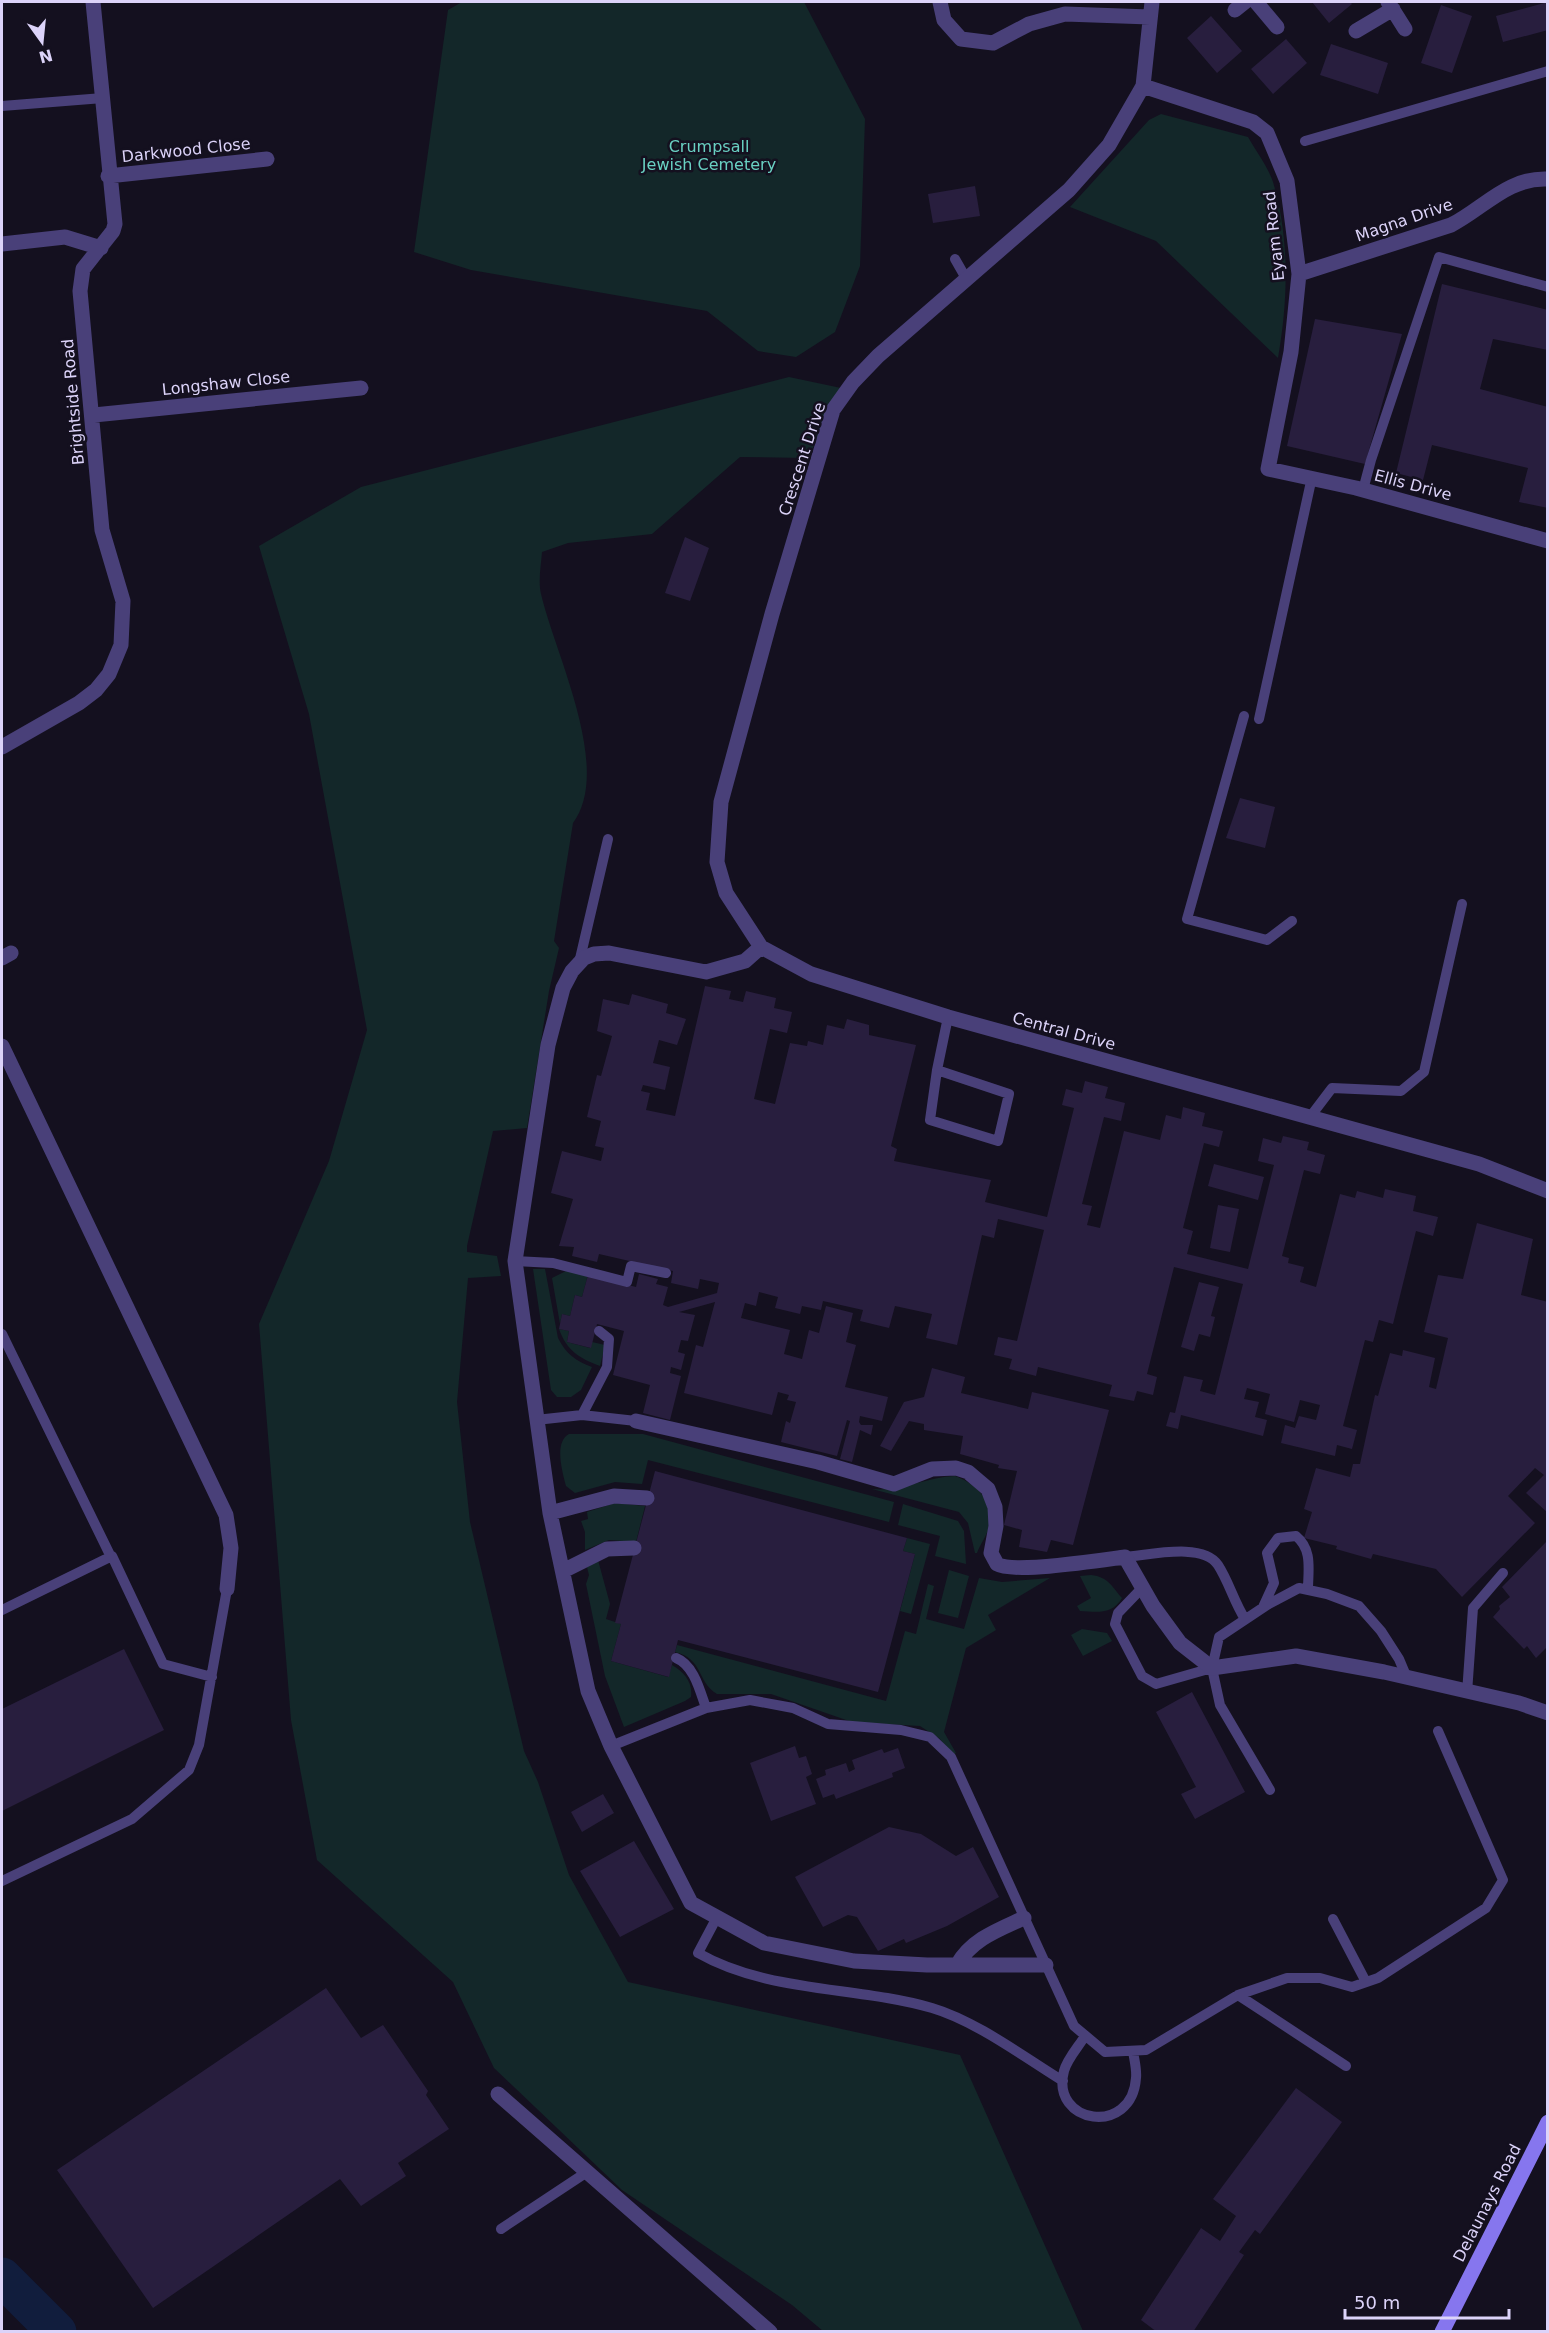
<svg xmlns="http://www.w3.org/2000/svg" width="1549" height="2333" font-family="'DejaVu Sans',sans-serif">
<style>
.green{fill:#132729}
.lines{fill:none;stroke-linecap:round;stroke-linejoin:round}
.river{stroke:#111d3d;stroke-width:39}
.building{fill:#281e3e}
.lane{stroke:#494079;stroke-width:10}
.street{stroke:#494079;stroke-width:15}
.secondary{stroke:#8676ee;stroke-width:15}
.labels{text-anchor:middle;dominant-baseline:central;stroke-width:5;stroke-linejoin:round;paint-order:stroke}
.park-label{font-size:16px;fill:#69d0c2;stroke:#14101f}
.street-label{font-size:16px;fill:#dcd3f9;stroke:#14101f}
</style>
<rect width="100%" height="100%" fill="#14101f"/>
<path class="green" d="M462,2H804L865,119L860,266L835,332L796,357L758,351L707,311L471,270L414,252L448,10Z
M1161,114L1248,137C1256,151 1268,167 1273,182C1290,239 1288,301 1278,358L1156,241L1070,207L1149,120Z
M789,377L841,388L808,458L740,457L652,534L568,543L542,552C541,565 538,581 541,594C555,654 613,769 573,823L554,941L559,948L549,991L527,1128L493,1131L467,1246V1252L497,1256L501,1276L468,1278L457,1402L470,1522L524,1751L538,1782L569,1875L628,1982L960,2055L1083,2331H823L792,2305L622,2190L494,2068L453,1982L317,1860L291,1720L259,1324L329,1161L367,1030L309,714L259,546L361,487Z
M533,1269H545L558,1338C566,1354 576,1361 592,1367L581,1390L571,1397H557L551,1390Z
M566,1271L588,1275L582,1297L575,1295L570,1316L562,1314L560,1324L552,1278Z
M559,1329L569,1331L567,1342L590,1348L592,1342L605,1345L600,1366C579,1358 567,1351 559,1329Z
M569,1434H643L894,1502L889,1522L648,1460L642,1484L615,1482L575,1493L566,1486C562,1471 554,1442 569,1434Z
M955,1476C975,1483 996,1502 989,1527C987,1536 980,1544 977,1553H975L968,1523L959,1512L872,1489C901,1492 926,1477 955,1476Z
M615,1503L645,1506L636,1542L609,1540L585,1550V1532L581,1521L588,1519L587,1512Z
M903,1504L958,1521L964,1531L966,1564L935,1556L940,1536L898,1525Z
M907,1538L930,1544L911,1614L900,1611L915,1554L903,1551Z
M598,1560L610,1604L606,1619L621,1624L611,1661L668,1677L672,1665C684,1672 693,1682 691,1697L685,1701L624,1727L605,1676L586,1584L589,1575L587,1567Z
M949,1570L969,1576L958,1618L938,1613Z
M1091,1575C1109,1577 1112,1587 1122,1598C1112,1615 1097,1612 1080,1611L1077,1606L1091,1598L1080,1576Z
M979,1578L1002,1582L1050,1578L988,1615L996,1630L966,1648L944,1732L956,1753L952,1755L940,1739L920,1726L852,1722L771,1694H717C696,1681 704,1659 675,1652L677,1645L886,1701L905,1631L916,1634L928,1584L934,1586L926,1619L964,1629Z
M1082,1629L1107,1633L1112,1641L1083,1656L1071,1635Z"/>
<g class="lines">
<path class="river" d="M2,2277L57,2332"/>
</g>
<path class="building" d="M1312,2H1350L1352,4L1329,23Z
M1548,2V30L1503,42L1496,16Z
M1441,5L1472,16L1452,73L1421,63Z
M1211,16L1242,51L1217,73L1187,38Z
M1286,39L1307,63L1273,94L1251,69Z
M1331,44L1388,63L1378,94L1320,75Z
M975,186L980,216L933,223L928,194Z
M1442,284L1548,310V350L1493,339L1480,389L1548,407V508L1519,502L1528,468L1432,445L1423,480L1396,473Z
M1315,319L1402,334L1365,464L1287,446Z
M685,537L709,548L690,601L665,593Z
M1240,798L1275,807L1265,848L1226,838Z
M705,986L731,991L729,999L743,1002L746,991L776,998L774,1008L792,1012L787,1033L770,1029L754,1099L775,1104L790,1043L807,1046L808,1041L823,1045L827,1025L844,1029L847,1019L869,1025V1035L916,1045L891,1146L897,1149L894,1161L991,1180L985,1202L1047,1217L1074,1108L1062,1105L1066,1089L1082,1093L1085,1081L1108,1087L1105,1098L1125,1103L1121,1121L1104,1117L1082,1204L1092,1206L1087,1225L1100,1228L1124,1131L1160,1140L1166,1115L1181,1119L1183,1107L1205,1113L1202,1126L1223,1131L1219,1147L1204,1143L1183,1228L1193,1231L1187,1254L1248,1269L1274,1165L1258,1161L1263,1138L1281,1143L1283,1136L1309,1142L1307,1150L1325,1155L1320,1174L1304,1170L1282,1256L1289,1258L1288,1263L1304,1267L1300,1282L1316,1287L1340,1194L1355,1198L1357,1191L1383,1198L1385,1189L1416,1196L1413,1211L1438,1217L1433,1236L1416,1231L1393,1324L1379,1320L1373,1342L1365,1340L1343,1426L1357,1430L1352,1449L1337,1445L1335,1456L1281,1443L1285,1425L1295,1428L1299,1416L1316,1420L1320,1405L1300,1400L1294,1422L1265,1414L1270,1394L1247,1388L1244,1399L1259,1402L1255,1417L1267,1420L1263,1436L1181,1415L1178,1429L1166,1426L1170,1412L1175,1413L1184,1376L1203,1380L1200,1391L1215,1395L1243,1284L1174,1267L1147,1374L1157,1377L1153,1395L1137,1391L1134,1401L1109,1396L1112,1385L1038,1367L1036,1376L1009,1369L1012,1359L994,1355L998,1337L1017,1341L1044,1230L998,1219L994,1238L982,1235L957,1345L926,1338L932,1314L895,1306L889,1328L860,1321L863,1310L823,1301L821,1310L802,1306L800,1314L775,1308L778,1297L759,1292L756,1306L745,1303L741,1318L790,1330L784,1354L802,1359L809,1330L819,1333L826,1306L853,1313L846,1342L856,1345L845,1387L888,1397L882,1421L860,1416L859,1422L861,1425H873L871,1435L860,1430L852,1462L840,1459L850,1421L847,1420L837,1456L781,1442L786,1421L790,1423L796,1402L787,1400L789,1395L778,1392L772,1415L684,1393L696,1345L703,1347L715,1302L679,1312L695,1315L688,1341L681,1340L678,1352L685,1354L681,1370L671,1367L670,1373L681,1376L670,1420L643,1413L650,1385L613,1375L624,1331L597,1324L591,1348L567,1342L569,1331L559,1329L562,1314L570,1316L575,1295L582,1297L588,1275L636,1287L639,1274L658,1279L656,1284L668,1287L663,1305L668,1307L717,1293L719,1283L700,1279L698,1289L671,1283L673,1271L599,1254L597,1262L572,1256L574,1247L559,1246L573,1199L551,1193L562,1151L601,1161L604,1148L595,1146L601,1121L587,1117L597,1075L601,1076L612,1036L597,1031L603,999L629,1005L632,994L668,1004L666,1013L686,1019L677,1045L659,1040L653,1063L670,1067L665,1090L643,1085L641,1091L650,1093L646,1110L675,1116Z
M1214,1164L1264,1177L1258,1200L1208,1186Z
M1218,1205L1239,1209L1230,1252L1210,1248Z
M1477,1223L1533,1239L1521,1295L1548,1302V1513L1526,1493L1544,1475L1535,1468L1508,1496L1535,1523L1462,1597L1436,1569L1373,1554L1371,1559L1336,1549L1337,1546L1304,1538L1312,1512L1304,1509L1316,1468L1350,1477L1353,1464H1360L1375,1395L1378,1396L1390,1353L1402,1356L1403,1350L1435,1358L1429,1387L1436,1389L1448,1338L1424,1332L1438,1275L1463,1279Z
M1199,1282L1219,1287L1211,1316L1215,1317L1210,1337L1199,1334L1194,1351L1181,1347Z
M932,1368L965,1377L961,1393L1028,1409L1032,1392L1109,1410L1073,1545L1051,1540L1047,1552L1019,1547L1022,1530L1004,1525L1017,1471L998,1468L999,1465L960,1454L963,1436L924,1430V1424L909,1421L891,1451L880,1446L904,1402L924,1397Z
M655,1471L907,1538L903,1551L915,1554L878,1692L678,1640L669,1677L611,1661L621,1624L615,1623Z
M1548,1540V1646L1536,1658L1527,1646L1524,1649L1493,1617L1500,1609L1499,1606L1510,1597L1502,1587Z
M124,1649L164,1730L2,1811V1709Z
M1192,1692L1245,1792L1195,1819L1181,1794L1196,1787L1156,1712Z
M795,1746L799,1758L806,1756L812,1774L806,1777L816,1804L771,1821L750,1763Z
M898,1748L905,1768L892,1773L893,1777L836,1799L834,1794L823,1798L816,1779L826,1775L825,1770L846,1763L849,1772L855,1769L852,1760L882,1749L884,1753Z
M603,1794L614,1813L582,1832L571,1812Z
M889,1827L921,1834L956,1856L973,1847L999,1897L947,1926L906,1943L904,1939L878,1951L857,1917L848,1915L823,1927L795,1877Z
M634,1841L674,1909L620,1937L580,1871Z
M326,1988L361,2038L383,2025L428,2091L426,2095L449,2129L398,2163L406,2176L361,2206L340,2179L153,2308L57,2170Z
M1296,2088L1342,2122L1260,2234L1255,2230L1239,2252L1244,2255L1193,2332H1157L1141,2320L1201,2228L1220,2241L1236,2216L1213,2199Z"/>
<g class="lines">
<path class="lane" d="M2,106L103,98
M1305,141L1548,71
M955,259L967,280
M1363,490L1371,460L1439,257L1548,287
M1244,716L1187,919L1267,940L1292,921
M1259,719L1312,477
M579,963L608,839
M937,1070L930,1120L998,1141L1009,1094L937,1070L948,1017
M1310,1117L1332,1088L1401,1091L1424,1072L1462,904
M515,1261L553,1263L627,1282L631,1266L666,1273
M2,1334L111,1557
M582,1415L607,1367L609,1339L599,1331
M536,1420L582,1415L636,1421
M1125,1557C1150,1555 1203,1542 1218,1565C1229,1582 1234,1602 1245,1619
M1143,1587L1118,1613L1115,1624L1142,1676L1156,1684L1212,1668
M1263,1607L1274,1583L1267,1553L1278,1538L1296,1536C1313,1550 1308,1570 1308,1590
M2,1610L112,1556L163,1664L212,1677
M676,1658C694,1665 700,1691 706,1708
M1467,1693L1473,1608L1503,1573
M611,1746L706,1708L750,1700L793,1708L828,1724L901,1730L930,1737L951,1757L1074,2026L1105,2052L1146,2050L1238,1995L1287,1978H1320L1352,1987L1378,1978L1486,1908L1503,1880L1438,1731
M1270,1790L1220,1705L1212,1668L1219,1637L1267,1605L1299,1588L1327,1594L1359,1606L1381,1631L1399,1659L1407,1678
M2,1881L132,1819L189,1770L199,1745L227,1589
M716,1919L698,1953C768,1993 856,1986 932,2008C976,2021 1024,2057 1063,2081
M1333,1919L1366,1982
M1238,1995L1346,2066
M1085,2036C1079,2046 1067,2059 1064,2071C1050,2124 1132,2137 1136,2078C1137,2069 1134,2059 1133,2051
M501,2229L587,2172"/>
<path class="street" d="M940,2L944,20L961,39L993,43L1029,24L1065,14L1150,17
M1152,2L1143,86L1109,145L1069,190L878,356L853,382L833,410L772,614L721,802L717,862L726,893L761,947L811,974L948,1017L1479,1164L1548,1191
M1256,2L1277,27
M1388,2L1405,29
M1235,10L1245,2
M1356,31L1393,9
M1143,86L1253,122L1267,133L1287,181L1299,274L1291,352L1268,469L1356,488L1548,541
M108,176L267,159
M2,244L65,237L101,248
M1299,274L1451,225C1484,208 1508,177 1548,179
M94,415L361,388
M2,747L79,703L96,690L109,674L121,645L123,601L102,530L80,291L83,269L113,231L115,224L93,2
M761,947L745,961L706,972L609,953L594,954L584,958L572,971L563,988L548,1045L515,1261L550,1513L588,1691L611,1746L691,1903L764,1943L854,1961L927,1965H1046
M2,958L11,953
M2,1046L226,1515L231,1548L227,1589
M636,1421L818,1462L894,1484L932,1469L956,1468L968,1472L988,1489L995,1507L996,1526L991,1553L997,1564C1013,1574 1102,1560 1125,1557L1153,1606L1180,1643L1212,1668L1296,1656L1384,1672L1519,1703L1548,1713
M550,1513L614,1496L647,1498
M563,1571L607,1549L634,1548
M957,1965C972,1939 998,1930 1024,1918
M498,2094L770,2332"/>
<path class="secondary" d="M1442,2332L1548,2122"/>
</g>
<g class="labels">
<g class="park-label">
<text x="709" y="146">Crumpsall<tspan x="709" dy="18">Jewish Cemetery</tspan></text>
</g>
<g class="street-label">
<text transform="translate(186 150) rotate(-6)">Darkwood Close</text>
<text transform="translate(1404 220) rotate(-19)">Magna Drive</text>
<text transform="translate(1274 236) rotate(-96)">Eyam Road</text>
<text transform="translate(226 383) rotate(-6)">Longshaw Close</text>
<text transform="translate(73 402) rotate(-95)">Brightside Road</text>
<text transform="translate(802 459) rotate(-72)">Crescent Drive</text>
<text transform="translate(1413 485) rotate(15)">Ellis Drive</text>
<text transform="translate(1064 1031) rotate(15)">Central Drive</text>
<text transform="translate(1487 2203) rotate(-63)">Delaunays Road</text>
</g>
</g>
<rect width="1549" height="2333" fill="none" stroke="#dcd3f9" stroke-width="6"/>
<g transform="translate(42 42) rotate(165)" stroke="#14101f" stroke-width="4.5" paint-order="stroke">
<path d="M0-4.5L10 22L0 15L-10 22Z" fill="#dcd3f9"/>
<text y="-9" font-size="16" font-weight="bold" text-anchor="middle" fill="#dcd3f9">N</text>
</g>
<path d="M1345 2309v9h164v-9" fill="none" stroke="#dcd3f9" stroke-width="3"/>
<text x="1354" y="2309" font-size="18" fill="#dcd3f9" stroke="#14101f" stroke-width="4.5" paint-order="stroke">50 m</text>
</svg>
